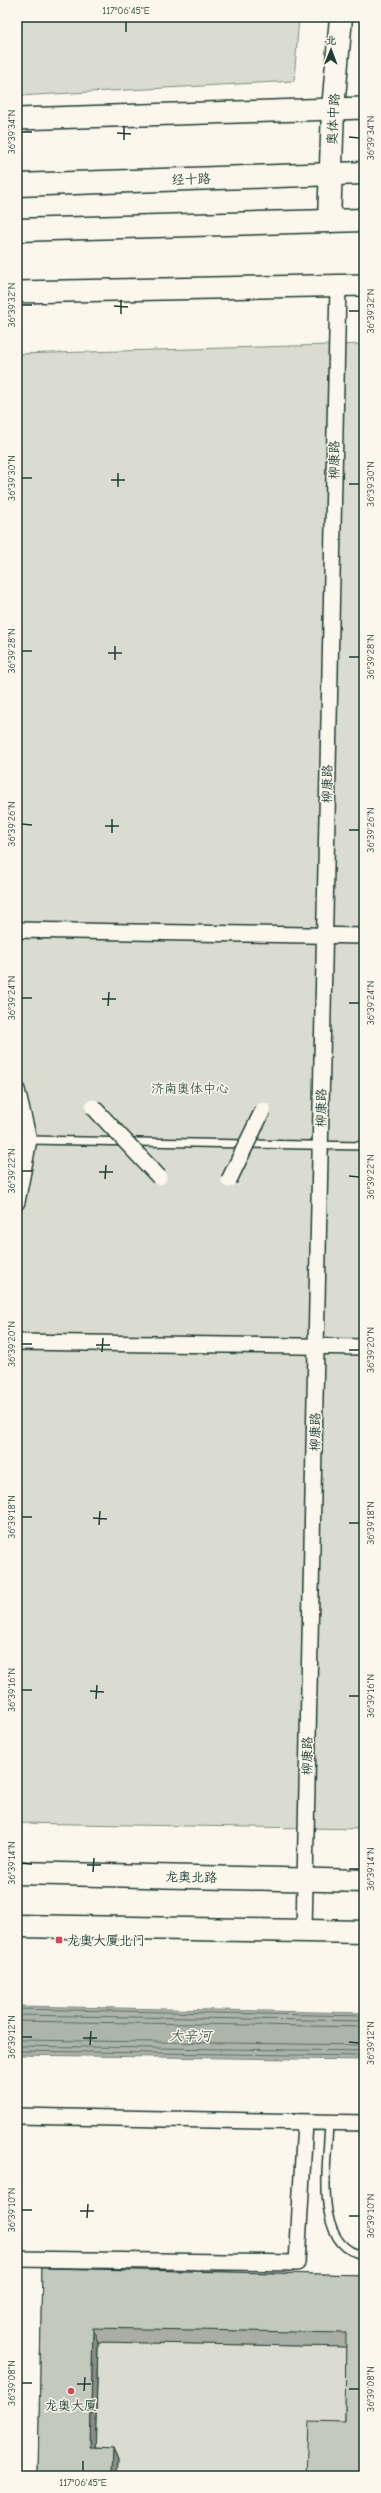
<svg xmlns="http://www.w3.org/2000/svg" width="381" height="2493" font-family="'Comic Neue','LXGW WenKai TC',sans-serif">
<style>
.green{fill:#dbdcd1;stroke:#7d8c82}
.water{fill:#adb4aa;stroke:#74847b}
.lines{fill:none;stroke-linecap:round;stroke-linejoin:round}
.shore{stroke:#586d63;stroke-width:1}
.lane-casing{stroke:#1f3d34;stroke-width:10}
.street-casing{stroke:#1f3d34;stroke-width:18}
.secondary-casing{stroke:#1f3d34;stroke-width:24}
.primary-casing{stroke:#1f3d34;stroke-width:25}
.highway-casing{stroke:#1f3d34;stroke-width:25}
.lane{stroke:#fbf7ec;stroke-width:7}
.street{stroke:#fbf7ec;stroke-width:15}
.secondary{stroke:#fbf7ec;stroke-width:21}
.primary{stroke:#fbf7ec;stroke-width:22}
.highway{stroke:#fbf7ec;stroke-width:22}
.street-bridge-casing{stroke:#1f3d34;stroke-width:18;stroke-linecap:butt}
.street-bridge{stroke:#fbf7ec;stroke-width:15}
.wall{fill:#a9ada3;stroke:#1f3d34}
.shaded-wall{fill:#898d85;stroke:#1f3d34}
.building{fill:#c4c9be;stroke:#1f3d34}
.ticks{fill:none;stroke:#1f3d34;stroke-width:1.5}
.poi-dot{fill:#d1495b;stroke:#fbf7ec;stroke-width:1.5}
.labels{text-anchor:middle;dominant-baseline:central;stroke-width:3;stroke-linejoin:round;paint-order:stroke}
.street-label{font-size:13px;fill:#1f3d34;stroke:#fbf7ec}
.park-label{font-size:13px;fill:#455d53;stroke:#fbf7ec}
.poi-label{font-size:13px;fill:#1f3d34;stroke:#fbf7ec;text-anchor:start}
.water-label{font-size:14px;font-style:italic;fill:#425b52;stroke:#fbf7ec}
.neatline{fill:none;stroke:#1f3d34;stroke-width:1.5}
.ticks-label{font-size:10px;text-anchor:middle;fill:#1f3d34}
</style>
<rect width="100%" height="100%" fill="#fbf7ec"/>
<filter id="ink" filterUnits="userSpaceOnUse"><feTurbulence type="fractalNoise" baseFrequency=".025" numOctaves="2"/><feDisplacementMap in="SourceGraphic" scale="8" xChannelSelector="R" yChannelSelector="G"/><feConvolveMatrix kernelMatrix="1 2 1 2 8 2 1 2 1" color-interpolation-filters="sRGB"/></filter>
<g filter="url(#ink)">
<path class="green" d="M17,17H299L294,81L17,96Z
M364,344V1829L17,1823V354Z
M98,2342L351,2347L350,2435L313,2476H117V2461L95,2460Z"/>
<path class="water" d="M17,2006L364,2013V2060L17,2055Z"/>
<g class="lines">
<path class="shore" d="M17,2009L364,2016
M17,2015L364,2021
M17,2021L364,2027
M17,2040L364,2045
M17,2046L364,2051
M17,2051L364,2056"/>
<g class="lane-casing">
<path id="lane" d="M29,1140L364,1146
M329,2123C328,2160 312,2248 364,2255"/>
</g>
<g class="street-casing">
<path id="street" d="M17,930L364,936
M17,1090L29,1140L17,1202
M17,1342L364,1347
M304,1931L338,285
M17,2116L364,2123
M17,2259L297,2263L305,2122"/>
</g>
<g class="secondary-casing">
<path id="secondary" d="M17,119L364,108
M17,292L364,285"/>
</g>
<g class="primary-casing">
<path id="primary" d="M329,221L333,109L341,17
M17,1873L364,1881
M17,1926L364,1932"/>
</g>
<g class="highway-casing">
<path id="highway" d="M17,185L364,173
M17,230L364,220"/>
</g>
<use href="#lane" class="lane"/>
<use href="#street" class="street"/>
<use href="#secondary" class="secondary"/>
<use href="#primary" class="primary"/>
<use href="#highway" class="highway"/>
<g class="street-bridge-casing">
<path id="street-bridge" d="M93,1107L159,1177
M229,1180L263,1110"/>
</g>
<use href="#street-bridge" class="street-bridge"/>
</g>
<path class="wall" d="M42,2268L364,2275L345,2422L346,2347L98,2342L95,2447L113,2448L118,2461L117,2476H38Z"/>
<path class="shaded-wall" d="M93,2328L98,2342L95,2460L90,2447Z
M113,2448L118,2461L117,2476H112Z"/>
<path class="building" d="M42,2268L364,2275V2476H307L309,2421L345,2422L346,2333L93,2328L90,2447L113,2448L112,2476H38Z"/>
</g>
<path class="ticks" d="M126,32V22M22,132H32M117,133L131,134M349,137L359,138M124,140V126M22,305H32M114,306L128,307M349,311H359M121,314V300M22,478H32M111,480H125M349,484H359M118,487V473M22,651H32M108,653H122M349,657H359M115,660V646M22,824L32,825M105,826H119M349,830H359M112,833V819M22,998H32M102,999H116M349,1003H359M108,1006L109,992M22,1171H32M99,1172H113M349,1176L359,1177M105,1179L106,1165M22,1344H32M96,1345H110M349,1350H359M102,1352L103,1338M22,1517H32M93,1518L107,1519M349,1523H359M99,1525L100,1511M22,1690H32M90,1691L104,1692M349,1696H359M96,1699L97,1685M22,1863L32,1864M87,1865H101M349,1869H359M93,1872L94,1858M22,2037H32M83,2038H97M349,2042L359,2043M90,2045L91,2031M22,2210H32M80,2211H94M349,2216H359M87,2218L88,2204M22,2383H32M77,2384H91M349,2389H359M84,2391L85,2377M83,2471V2461"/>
<g class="poi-dot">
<rect x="55" y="1936" width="8" height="8" rx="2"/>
<circle cx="71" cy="2391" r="4"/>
</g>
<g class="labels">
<g class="street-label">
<text transform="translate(333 119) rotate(-87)">奥体中路</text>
<text transform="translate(191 179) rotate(-2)">经十路</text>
<text transform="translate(334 460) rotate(-89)">柳康路</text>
<text transform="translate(327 784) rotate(-89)">柳康路</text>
<text transform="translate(321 1108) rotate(-89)">柳康路</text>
<text transform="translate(315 1432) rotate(-89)">柳康路</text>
<text transform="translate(307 1756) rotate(-89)">柳康路</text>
<text transform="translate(191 1877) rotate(1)">龙奥北路</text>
</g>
<g class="park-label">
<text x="190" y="1088">济南奥体中心</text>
</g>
<g class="poi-label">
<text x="67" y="1940">龙奥大厦北门</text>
<text x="71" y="2405" text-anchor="middle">龙奥大厦</text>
</g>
<g class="water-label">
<text transform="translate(190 2036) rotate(1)">大辛河</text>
</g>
</g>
<rect width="381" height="2493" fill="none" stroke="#fbf7ec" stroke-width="44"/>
<g transform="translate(331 50) rotate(1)" stroke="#fbf7ec" stroke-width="3" paint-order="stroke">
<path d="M0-3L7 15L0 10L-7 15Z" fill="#1f3d34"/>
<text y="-6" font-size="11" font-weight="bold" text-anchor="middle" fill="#1f3d34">北</text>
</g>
<rect x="22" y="22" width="337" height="2449" class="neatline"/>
<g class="ticks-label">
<text x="126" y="14">117°06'45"E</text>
<text transform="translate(11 132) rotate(-90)" y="4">36°39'34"N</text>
<text transform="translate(370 138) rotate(-90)" y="4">36°39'34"N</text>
<text transform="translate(11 305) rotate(-90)" y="4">36°39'32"N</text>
<text transform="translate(370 311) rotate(-90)" y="4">36°39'32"N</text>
<text transform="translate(11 478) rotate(-90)" y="4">36°39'30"N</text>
<text transform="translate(370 484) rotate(-90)" y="4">36°39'30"N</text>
<text transform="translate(11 651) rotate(-90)" y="4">36°39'28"N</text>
<text transform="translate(370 657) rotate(-90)" y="4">36°39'28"N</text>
<text transform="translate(11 824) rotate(-90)" y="4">36°39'26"N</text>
<text transform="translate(370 830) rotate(-90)" y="4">36°39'26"N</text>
<text transform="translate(11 998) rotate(-90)" y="4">36°39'24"N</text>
<text transform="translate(370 1003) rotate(-90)" y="4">36°39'24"N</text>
<text transform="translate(11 1171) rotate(-90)" y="4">36°39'22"N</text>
<text transform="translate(370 1177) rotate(-90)" y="4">36°39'22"N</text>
<text transform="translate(11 1344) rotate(-90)" y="4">36°39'20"N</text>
<text transform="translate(370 1350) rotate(-90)" y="4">36°39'20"N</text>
<text transform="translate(11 1517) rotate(-90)" y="4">36°39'18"N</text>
<text transform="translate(370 1523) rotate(-90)" y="4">36°39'18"N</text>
<text transform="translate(11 1690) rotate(-90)" y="4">36°39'16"N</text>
<text transform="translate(370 1696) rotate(-90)" y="4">36°39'16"N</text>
<text transform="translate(11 1863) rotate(-90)" y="4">36°39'14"N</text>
<text transform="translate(370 1869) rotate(-90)" y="4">36°39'14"N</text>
<text transform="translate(11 2037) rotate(-90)" y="4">36°39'12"N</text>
<text transform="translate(370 2043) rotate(-90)" y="4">36°39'12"N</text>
<text transform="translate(11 2210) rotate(-90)" y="4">36°39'10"N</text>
<text transform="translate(370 2216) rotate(-90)" y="4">36°39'10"N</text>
<text transform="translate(11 2383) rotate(-90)" y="4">36°39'08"N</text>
<text transform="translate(370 2389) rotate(-90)" y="4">36°39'08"N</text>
<text x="83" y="2486">117°06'45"E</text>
</g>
</svg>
